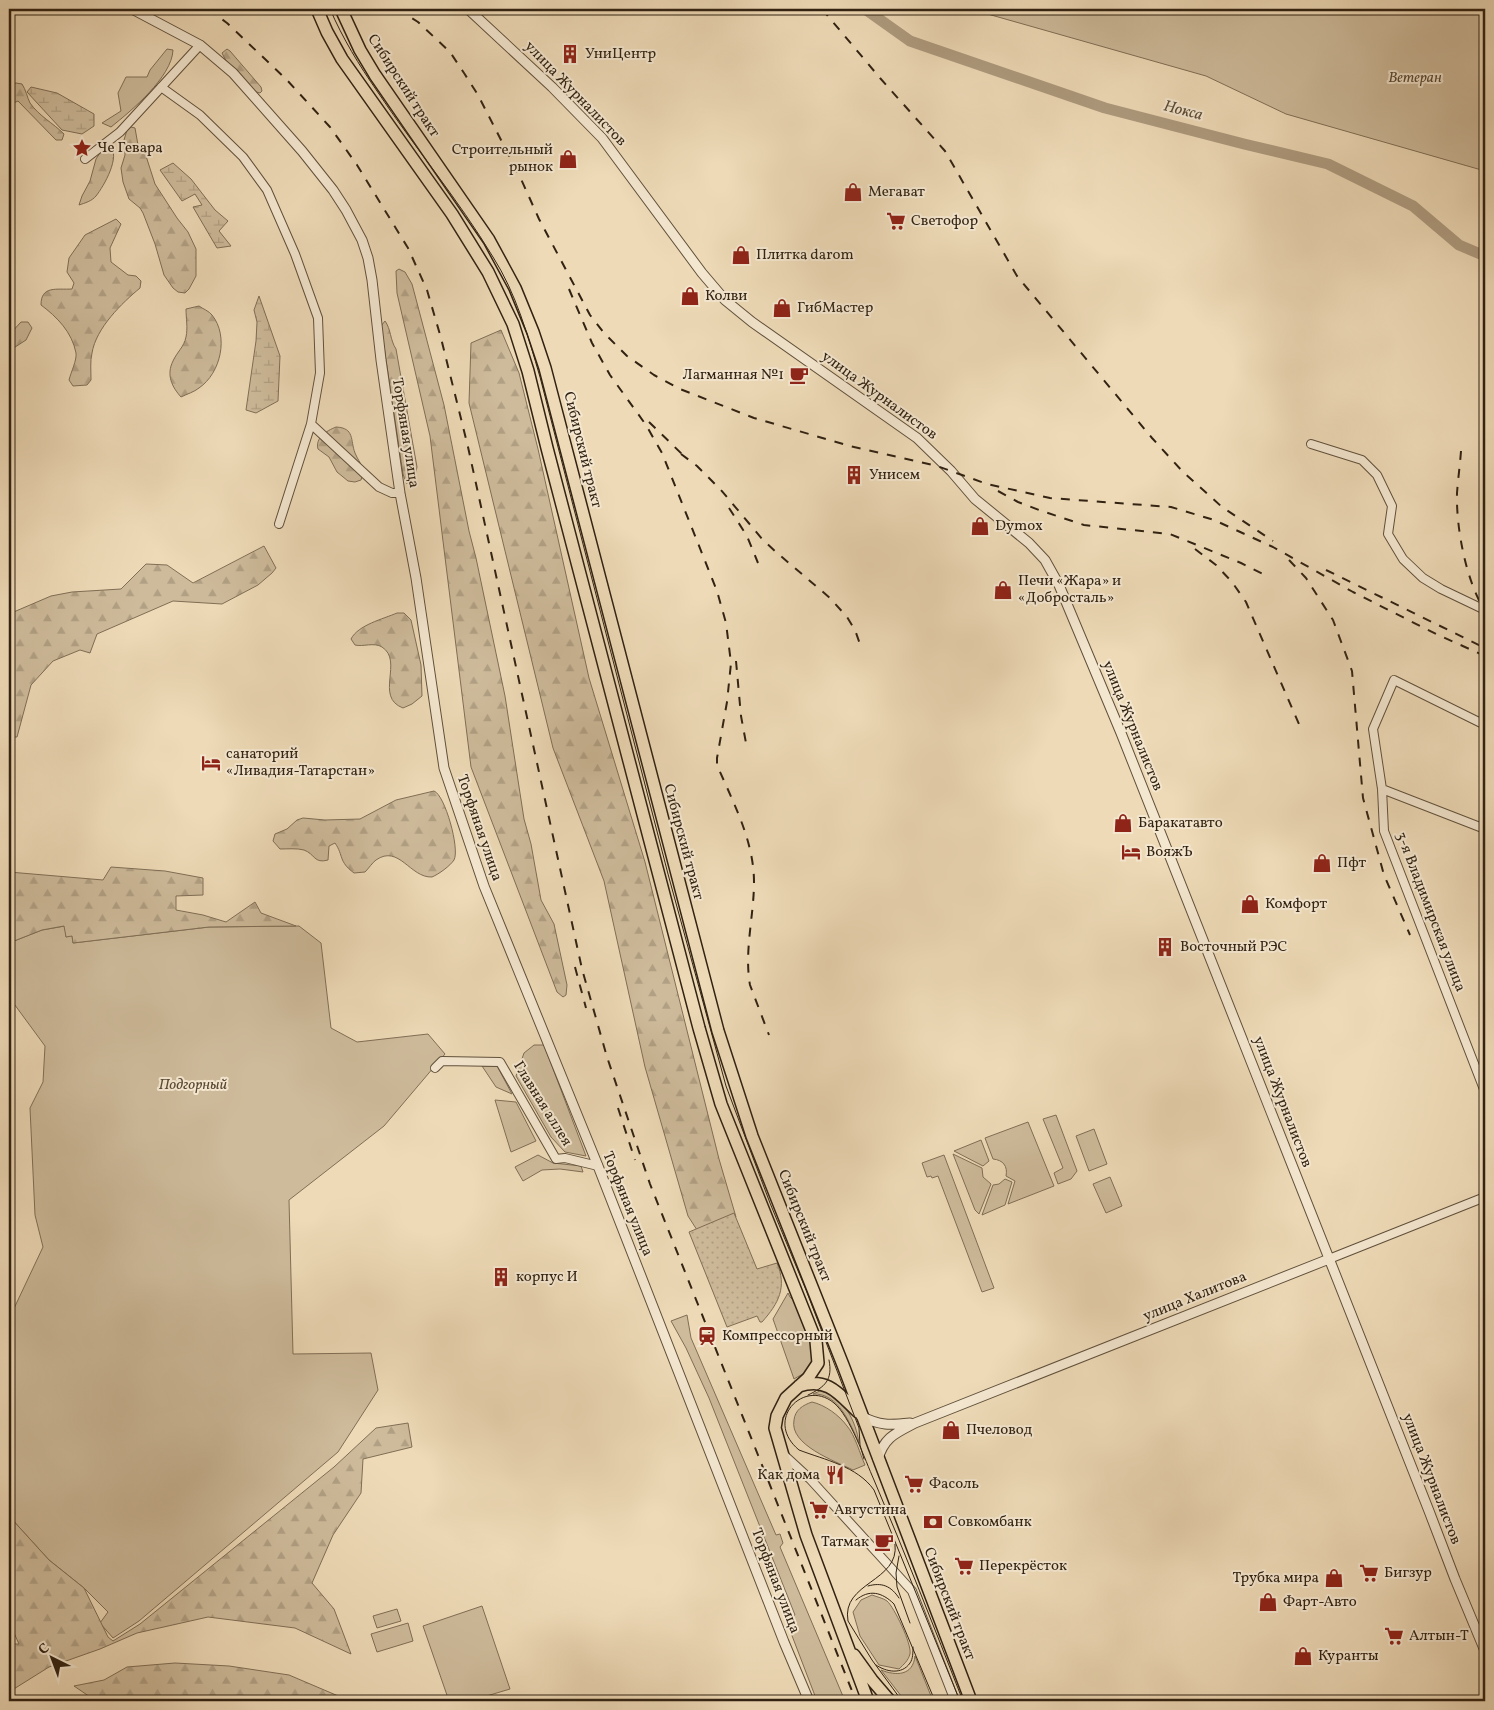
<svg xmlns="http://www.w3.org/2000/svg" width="1494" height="1710" font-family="Vollkorn,serif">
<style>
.green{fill:#cebb9b;stroke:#806e56}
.forest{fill:url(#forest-firs);stroke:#806e56}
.wetland{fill:url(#wetland-marsh);stroke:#806e56}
.park{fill:url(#park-dots);stroke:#806e56}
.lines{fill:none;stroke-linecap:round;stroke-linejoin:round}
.river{stroke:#ae9b7f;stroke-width:11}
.minor-casing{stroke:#60503b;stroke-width:10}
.tertiary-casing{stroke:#60503b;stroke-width:11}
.primary-casing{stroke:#312212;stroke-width:14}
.minor{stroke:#f4e7d0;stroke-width:8}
.tertiary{stroke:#f4e7d0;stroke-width:9}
.primary{stroke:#eedab7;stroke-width:11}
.tram{stroke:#312212;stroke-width:1}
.rail{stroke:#312212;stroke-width:2;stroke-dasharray:9 9;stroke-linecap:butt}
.labels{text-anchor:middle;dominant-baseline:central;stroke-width:4;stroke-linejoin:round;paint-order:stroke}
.poi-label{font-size:15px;fill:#312212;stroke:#f4e7d0;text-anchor:start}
.park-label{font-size:15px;font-style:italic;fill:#584834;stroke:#f4e7d0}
.street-label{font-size:15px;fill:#312212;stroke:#f4e7d0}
.water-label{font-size:16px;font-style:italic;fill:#5d4c38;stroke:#f4e7d0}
</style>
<defs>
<pattern id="forest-firs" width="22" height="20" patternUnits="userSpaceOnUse" patternTransform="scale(1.25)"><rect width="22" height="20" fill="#cebb9b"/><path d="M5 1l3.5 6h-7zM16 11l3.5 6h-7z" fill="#b1a084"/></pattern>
<pattern id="wetland-marsh" width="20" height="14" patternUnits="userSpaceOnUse" patternTransform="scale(1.25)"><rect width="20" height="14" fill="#cebb9b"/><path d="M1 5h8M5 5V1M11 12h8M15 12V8" fill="none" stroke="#b1a084"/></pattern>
<pattern id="park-dots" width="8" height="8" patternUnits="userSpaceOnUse" patternTransform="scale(1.25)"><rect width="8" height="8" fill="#cebb9b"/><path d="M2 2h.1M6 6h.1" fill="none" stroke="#b1a084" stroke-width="1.8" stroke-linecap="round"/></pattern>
</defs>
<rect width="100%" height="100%" fill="#eedab7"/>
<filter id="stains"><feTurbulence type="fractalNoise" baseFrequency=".004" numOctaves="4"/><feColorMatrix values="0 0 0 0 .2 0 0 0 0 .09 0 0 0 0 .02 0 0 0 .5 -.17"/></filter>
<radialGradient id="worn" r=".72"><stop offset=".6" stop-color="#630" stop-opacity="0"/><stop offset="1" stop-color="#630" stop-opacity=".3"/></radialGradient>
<path class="green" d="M970,9H1485V171L1286,114L1206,76Z
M167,49L173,50C172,77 131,111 111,127L102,123L121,111L118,93L126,77H147L150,70Z
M65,926L66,937L72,935L73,943L209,927L299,926L321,943L331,1028L357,1042L428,1034L445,1054L384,1126L289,1200L293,1354L371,1353L378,1390L338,1452L139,1621L113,1638L100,1623L108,1612L84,1588L49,1560L9,1516V1319L43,1247L35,1215L30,1108L43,1082L45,1046L9,997V943L42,930Z
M534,1045H544L586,1156L565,1152L551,1137L516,1076L524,1053Z
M482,1066H497L512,1094L496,1087Z
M495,1100L516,1102L536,1141L511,1152Z
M1056,1115L1077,1171L1071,1179L1058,1184L1054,1173L1063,1168L1043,1119Z
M1028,1122L1054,1186L1008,1204L1015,1181L1006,1176C1008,1166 1003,1160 993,1159L985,1138Z
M1094,1129L1107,1164L1089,1171L1076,1136Z
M981,1140L989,1161L983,1166L954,1151Z
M953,1154L982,1168L983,1177L991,1184L979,1214L975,1210Z
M538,1155L553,1163L581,1166L583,1172L560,1169L542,1170L523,1181L515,1167Z
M944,1155L994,1288L982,1292L938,1176L932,1178L931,1176L927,1177L922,1163Z
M1110,1177L1122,1206L1106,1213L1093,1184Z
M1005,1179L1012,1182L1005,1205L982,1215L993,1185L999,1184Z
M788,1293L790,1297L795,1302C802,1319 822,1354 808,1370C805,1374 798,1376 794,1379L773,1319Z
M687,1315L691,1338L776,1535L780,1534L783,1543L780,1547L845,1701H817L786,1620L795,1615L709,1398L686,1348L671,1321Z
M820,1391C843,1395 856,1421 859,1443C850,1424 839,1393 813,1394Z
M812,1402C825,1405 839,1415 847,1426C855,1435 860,1454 865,1465L853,1470C835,1461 789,1445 794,1420C795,1410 803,1405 812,1402Z
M872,1595C877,1597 883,1598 887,1601C894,1607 912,1644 910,1654C908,1661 904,1664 899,1669L879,1665L860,1636L853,1612L861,1600Z
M482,1606L510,1689L470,1701H449L423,1626Z
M397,1609L401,1621L377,1628L373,1616Z
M408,1623L413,1641L377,1652L371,1634Z
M915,1656L933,1701H905L881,1670C896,1676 913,1676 915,1656Z"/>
<path class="forest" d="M227,49L230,51L261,87L262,91L260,93L253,91L225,59L222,53Z
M16,83L22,84C26,90 27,97 30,103C39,116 53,123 64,134L62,140H56L18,101L9,105V85Z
M131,127L135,128L138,145L146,156L155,184L177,218L188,232L196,249V276L189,289L185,293L178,292L173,288L164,275L155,244L143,213L140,208L129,199L123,182L121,168L125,155L124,140L127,130Z
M110,146C121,156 104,186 96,196C92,201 85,203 79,205L82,196L90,181L96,159L102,150Z
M116,219L121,224L110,248L111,262L128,275L136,276L141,281L140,288C122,303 96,328 92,353C90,361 91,371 91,380L87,385L73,386L69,380C71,372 77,360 76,353C72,332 57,317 41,305C41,285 57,290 72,289L74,283L67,272L69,258L85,235Z
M399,269L405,272L412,284L444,405L469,531L476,558L505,696L524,819L531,844L541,900L554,924L567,985L566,995L563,997L557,992L471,767L430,436L397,293L396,271Z
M199,306C203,309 209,311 212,315C229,336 221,373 199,388C194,392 187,394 181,397C172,387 166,375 173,361C177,352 184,347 186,337C188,328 186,318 186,309Z
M385,321C391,329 390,340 396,349L417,467L414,480L409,484L406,483L403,474L381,326Z
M21,322H28L32,328L26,340L9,351V335Z
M501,330L519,373L538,449L589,678L645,862L719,1159L736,1217L697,1230L688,1216L645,1067L604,881L553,748L469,403L471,343Z
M336,427C355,428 350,440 355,453C360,465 366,467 361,480L355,482L348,481L337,472L329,457L318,449C315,438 326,431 336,427Z
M264,546L276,568L272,573L258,585L222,604L173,601L97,634L90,653L80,650L53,661L31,685L17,737H13L9,731V614L51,596L72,592L121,589L146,564L167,565L193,583Z
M397,613H404L411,620L421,665L422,696L412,704L403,708C374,697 404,661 382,647C374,642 363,647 355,645L351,639C358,625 383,619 397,613Z
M434,791C445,795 460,849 454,860C450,866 439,874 432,877C410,878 399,844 376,860C372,863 369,868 365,872L354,873C338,861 344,856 335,843L329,846L328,860C314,864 315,854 304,850C297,848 287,849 280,849L273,841L275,834L287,829L297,820L303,818L325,820L360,819L396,800Z
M111,867L165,871L203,878V895L176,896V910L203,915L226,922L255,902L261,913L296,926L209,927L73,943L72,936L66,937L64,926L42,930L9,943V872L103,880Z
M408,1423L412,1447L363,1459L361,1493L333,1535L312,1583L334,1609L351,1654L295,1628L208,1617L137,1633L100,1649L49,1667L9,1692V1644H19L9,1622V1516L49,1560L84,1588L108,1637L113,1641L140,1624L334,1467L376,1428Z
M175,1663L229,1666L289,1675L350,1701H96L74,1686L104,1680L127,1667Z"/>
<path class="wetland" d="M31,87L57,93L94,114V126L82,134L62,130L27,92Z
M173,163L191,179L215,210L228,221L219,231L231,246L217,248L193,207L202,205L195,194L182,201L160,170Z
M259,296L280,356L278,401L256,413L246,410L256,341L257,322L254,310Z"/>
<path class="park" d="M734,1213L757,1269L777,1263C787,1287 779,1303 762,1322H760L757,1316L727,1327L689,1232Z"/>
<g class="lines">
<path class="river" d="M865,9L910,41L1105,108L1244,144L1328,164L1413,206L1459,245L1485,256"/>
<g class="minor-casing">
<path id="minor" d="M161,87L200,115L243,157L267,190L295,254L318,318L320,373L311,424L279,524
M85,159L120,132L200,45
M311,424L379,487L392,493H400
M1311,444L1362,460L1377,475L1392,506L1388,534L1403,559L1423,578L1441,589L1485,610
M1485,725L1394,680L1373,729L1382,789L1384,831L1485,1092
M1382,789L1485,829
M435,1068L442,1061L500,1062L556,1159L565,1158L598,1166
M1329,1259L1485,1197
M784,1455L810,1479L912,1591L955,1701"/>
</g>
<g class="tertiary-casing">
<path id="tertiary" d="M132,9L200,45L233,73L302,151L333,190L346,210L362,240L368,258L372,280L381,360L400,493L416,578L444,768L484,886L598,1166L784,1642L809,1701
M468,9L552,87L602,138L702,273L725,300L752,322L917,438L951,471L975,499L1029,543L1045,560L1059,585L1121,733L1429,1511L1455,1579L1485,1651
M861,1416C880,1426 890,1425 910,1423
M878,1459C884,1437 896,1433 915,1423L1329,1259"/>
</g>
<g class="primary-casing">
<path id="primary" d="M317,9L327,32L342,59L452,214L488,272L513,324L528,371L547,448L699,1028L721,1104L816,1341L818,1363L808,1378L786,1398L777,1416L775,1428L806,1535L868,1701
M341,9L360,50L375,75L489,240L515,288L533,332L545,368L718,1031L752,1136L843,1365L971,1701
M799,1386C828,1377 839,1394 858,1412
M854,1655L872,1680L890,1701"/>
</g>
<use href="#minor" class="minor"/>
<use href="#tertiary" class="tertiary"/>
<use href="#primary" class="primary"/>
<path class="tram" d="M330,9C343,39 359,65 377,91C415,148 458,199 493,257C516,293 528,336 540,377L668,874L726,1086L770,1203L806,1290L859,1428L860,1445L864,1459
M808,1395C825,1387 833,1380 829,1360
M895,1544C900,1582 841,1582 848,1621L872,1660L902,1701
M899,1556L896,1573L897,1587L910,1623
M868,1586C882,1582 891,1586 899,1598
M856,1600C869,1589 882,1592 894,1604L935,1701
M876,1665C886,1672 902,1675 910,1663C913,1659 913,1652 913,1647
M960,1701L874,1490C857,1466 825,1460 799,1450C763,1420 804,1378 834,1403C850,1416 865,1460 874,1480C905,1553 934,1627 963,1701"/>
<path class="rail" d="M199,9L213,19
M208,9L227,23L286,79L330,127L357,165L408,248L427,290L441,338L468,447L582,969L607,1057L650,1184L856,1701
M397,9L418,22L450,52L464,73L478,95L521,179L539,219L590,315L604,333L627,356L654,375L680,389L754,418L850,446L937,466L987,484L1050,498L1171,507L1214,520L1273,547L1353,592L1436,634L1485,656
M822,9L880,78L945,151L1017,276L1152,438L1183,472L1222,507L1273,541
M569,289L592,343L610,375L646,425L662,453L717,591L726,623L731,663L727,702L717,758V765C733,802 754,841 754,882C754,916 744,951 750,985L769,1035
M649,422L685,457
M1461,451C1460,465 1458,479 1457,493C1456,528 1466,581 1485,611
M681,454L697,466L721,490L763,540L776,552L830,598L847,617L855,630L861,647
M998,491L1018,502L1039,510L1084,525L1170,534L1241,563L1269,577
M729,508L747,536L758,563
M1195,549L1216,565L1232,582L1246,602L1302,731
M1289,560L1306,578L1333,620L1352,671L1363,798L1384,875L1410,935
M1326,570L1485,648
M736,661L741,716L746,743
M575,967L586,1008
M618,1108L635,1160"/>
</g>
<defs>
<g id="building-bare" transform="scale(1.5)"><path d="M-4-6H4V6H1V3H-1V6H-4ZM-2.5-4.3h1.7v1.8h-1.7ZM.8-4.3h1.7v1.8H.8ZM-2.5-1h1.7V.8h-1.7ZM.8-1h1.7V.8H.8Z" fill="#8f2418" stroke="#f4e7d0" stroke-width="2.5" paint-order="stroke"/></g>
<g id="sight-bare" transform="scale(1.5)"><path d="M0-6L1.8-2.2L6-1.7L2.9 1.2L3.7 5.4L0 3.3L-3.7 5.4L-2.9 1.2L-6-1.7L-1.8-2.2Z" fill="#8f2418" stroke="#f4e7d0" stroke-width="2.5" paint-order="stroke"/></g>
<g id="shop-bare" transform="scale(1.5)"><path d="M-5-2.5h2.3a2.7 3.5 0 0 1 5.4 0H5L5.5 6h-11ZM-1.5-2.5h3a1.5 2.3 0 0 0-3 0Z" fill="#8f2418" stroke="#f4e7d0" stroke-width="2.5" paint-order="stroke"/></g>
<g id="supermarket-bare" transform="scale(1.5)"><path d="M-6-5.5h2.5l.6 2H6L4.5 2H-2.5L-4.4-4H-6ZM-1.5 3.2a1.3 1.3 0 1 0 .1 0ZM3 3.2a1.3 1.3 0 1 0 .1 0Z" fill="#8f2418" stroke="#f4e7d0" stroke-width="2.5" paint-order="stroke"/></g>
<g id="cafe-bare" transform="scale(1.5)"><path d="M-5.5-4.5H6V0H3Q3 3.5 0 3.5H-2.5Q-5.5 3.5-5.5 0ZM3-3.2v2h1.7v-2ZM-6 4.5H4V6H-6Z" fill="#8f2418" stroke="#f4e7d0" stroke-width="2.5" paint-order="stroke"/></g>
<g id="hotel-bare" transform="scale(1.5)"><path d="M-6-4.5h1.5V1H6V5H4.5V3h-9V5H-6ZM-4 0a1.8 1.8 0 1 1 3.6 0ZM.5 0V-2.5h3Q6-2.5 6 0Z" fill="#8f2418" stroke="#f4e7d0" stroke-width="2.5" paint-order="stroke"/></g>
<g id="station-bare" transform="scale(1.5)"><path d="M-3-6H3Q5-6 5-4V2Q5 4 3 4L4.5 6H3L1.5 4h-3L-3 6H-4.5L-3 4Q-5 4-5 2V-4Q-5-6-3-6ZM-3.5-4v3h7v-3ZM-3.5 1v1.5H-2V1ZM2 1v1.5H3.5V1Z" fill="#8f2418" stroke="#f4e7d0" stroke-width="2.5" paint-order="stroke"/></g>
<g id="restaurant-bare" transform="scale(1.5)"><path d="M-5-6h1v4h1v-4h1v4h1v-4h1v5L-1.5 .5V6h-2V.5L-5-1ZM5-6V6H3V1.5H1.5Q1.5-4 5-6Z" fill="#8f2418" stroke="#f4e7d0" stroke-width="2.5" paint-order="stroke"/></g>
<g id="bank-bare" transform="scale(1.5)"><path d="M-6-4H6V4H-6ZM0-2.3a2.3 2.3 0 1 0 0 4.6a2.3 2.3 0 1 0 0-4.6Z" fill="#8f2418" stroke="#f4e7d0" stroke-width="2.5" paint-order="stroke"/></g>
</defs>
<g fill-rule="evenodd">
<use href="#building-bare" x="570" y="54"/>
<use href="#sight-bare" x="82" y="148"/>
<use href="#shop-bare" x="568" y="159"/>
<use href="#shop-bare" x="853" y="192"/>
<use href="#supermarket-bare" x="896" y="221"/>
<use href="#shop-bare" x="741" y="255"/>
<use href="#shop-bare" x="690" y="296"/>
<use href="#shop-bare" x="782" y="308"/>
<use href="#cafe-bare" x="799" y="375"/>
<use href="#building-bare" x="854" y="475"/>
<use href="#shop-bare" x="980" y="526"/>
<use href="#shop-bare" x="1003" y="590"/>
<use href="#hotel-bare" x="211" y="763"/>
<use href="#shop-bare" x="1123" y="823"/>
<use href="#hotel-bare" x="1131" y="852"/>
<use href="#shop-bare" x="1322" y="863"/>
<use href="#shop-bare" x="1250" y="904"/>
<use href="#building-bare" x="1165" y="947"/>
<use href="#building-bare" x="501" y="1277"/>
<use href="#station-bare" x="707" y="1336"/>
<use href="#shop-bare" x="951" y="1430"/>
<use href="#restaurant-bare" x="835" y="1475"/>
<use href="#supermarket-bare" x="914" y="1484"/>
<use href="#supermarket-bare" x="819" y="1510"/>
<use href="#bank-bare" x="933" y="1522"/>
<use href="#cafe-bare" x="884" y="1542"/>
<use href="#supermarket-bare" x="964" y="1566"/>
<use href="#supermarket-bare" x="1369" y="1573"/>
<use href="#shop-bare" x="1334" y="1578"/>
<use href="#shop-bare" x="1268" y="1602"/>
<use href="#supermarket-bare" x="1394" y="1636"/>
<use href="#shop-bare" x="1303" y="1656"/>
</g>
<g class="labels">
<g class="poi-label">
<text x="585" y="54">УниЦентр</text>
<text x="97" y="148">Че Гевара</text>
<text x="553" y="150" text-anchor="end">Строительный<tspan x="553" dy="17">рынок</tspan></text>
<text x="868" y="192">Мегават</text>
<text x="911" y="221">Светофор</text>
<text x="756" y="255">Плитка darom</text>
<text x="705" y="296">Колви</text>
<text x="797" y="308">ГибМастер</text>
<text x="784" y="375" text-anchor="end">Лагманная №1</text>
<text x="869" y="475">Унисем</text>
<text x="995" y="526">Dymox</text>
<text x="1018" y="581">Печи «Жара» и<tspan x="1018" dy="17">«Добросталь»</tspan></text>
<text x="226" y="754">санаторий<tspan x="226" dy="17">«Ливадия-Татарстан»</tspan></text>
<text x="1138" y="823">Баракатавто</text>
<text x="1146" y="852">ВояжЪ</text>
<text x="1337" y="863">Пфт</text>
<text x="1265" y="904">Комфорт</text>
<text x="1180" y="947">Восточный РЭС</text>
<text x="516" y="1277">корпус И</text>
<text x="722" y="1336">Компрессорный</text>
<text x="966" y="1430">Пчеловод</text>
<text x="820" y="1475" text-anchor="end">Как дома</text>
<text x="929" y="1484">Фасоль</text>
<text x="834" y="1510">Августина</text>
<text x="948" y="1522">Совкомбанк</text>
<text x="869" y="1542" text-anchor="end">Татмак</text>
<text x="979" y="1566">Перекрёсток</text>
<text x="1384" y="1573">Бигзур</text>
<text x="1319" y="1578" text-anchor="end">Трубка мира</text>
<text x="1283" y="1602">Фарт-Авто</text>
<text x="1409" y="1636">Алтын-Т</text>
<text x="1318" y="1656">Куранты</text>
</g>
<g class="park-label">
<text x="1415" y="78">Ветеран</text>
<text x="193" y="1085">Подгорный</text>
</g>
<g class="street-label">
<text transform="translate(403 86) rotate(57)">Сибирский тракт</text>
<text transform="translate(575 94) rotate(46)">улица Журналистов</text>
<text transform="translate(879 396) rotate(36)">улица Журналистов</text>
<text transform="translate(405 433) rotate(81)">Торфяная улица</text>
<text transform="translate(582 450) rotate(76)">Сибирский тракт</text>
<text transform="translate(1132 726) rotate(68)">улица Журналистов</text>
<text transform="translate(479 828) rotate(71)">Торфяная улица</text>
<text transform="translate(683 842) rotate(75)">Сибирский тракт</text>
<text transform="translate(1430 912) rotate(69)">3-я Владимирская улица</text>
<text transform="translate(1282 1102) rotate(69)">улица Журналистов</text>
<text transform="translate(542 1104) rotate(58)">Главная аллея</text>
<text transform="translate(627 1204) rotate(68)">Торфяная улица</text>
<text transform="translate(804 1226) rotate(68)">Сибирский тракт</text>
<text transform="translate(1195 1297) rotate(-22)">улица Халитова</text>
<text transform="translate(1431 1479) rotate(69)">улица Журналистов</text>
<text transform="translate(775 1581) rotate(69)">Торфяная улица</text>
<text transform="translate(949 1604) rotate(69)">Сибирский тракт</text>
</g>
<g class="water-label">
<text transform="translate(1183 111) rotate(14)">Нокса</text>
</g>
</g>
<rect width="1494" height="1710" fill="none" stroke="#eedab7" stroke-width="30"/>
<rect x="10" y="10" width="1474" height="1690" fill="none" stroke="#312212" stroke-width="2.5"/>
<rect x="15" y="15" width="1464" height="1680" fill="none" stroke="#312212"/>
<g transform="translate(52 1658) rotate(318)" stroke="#f4e7d0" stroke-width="4" paint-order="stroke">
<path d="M0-4L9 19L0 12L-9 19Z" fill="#312212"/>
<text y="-8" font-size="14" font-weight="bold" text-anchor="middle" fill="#312212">С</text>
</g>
<rect width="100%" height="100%" filter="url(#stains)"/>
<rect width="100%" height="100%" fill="url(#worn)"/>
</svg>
